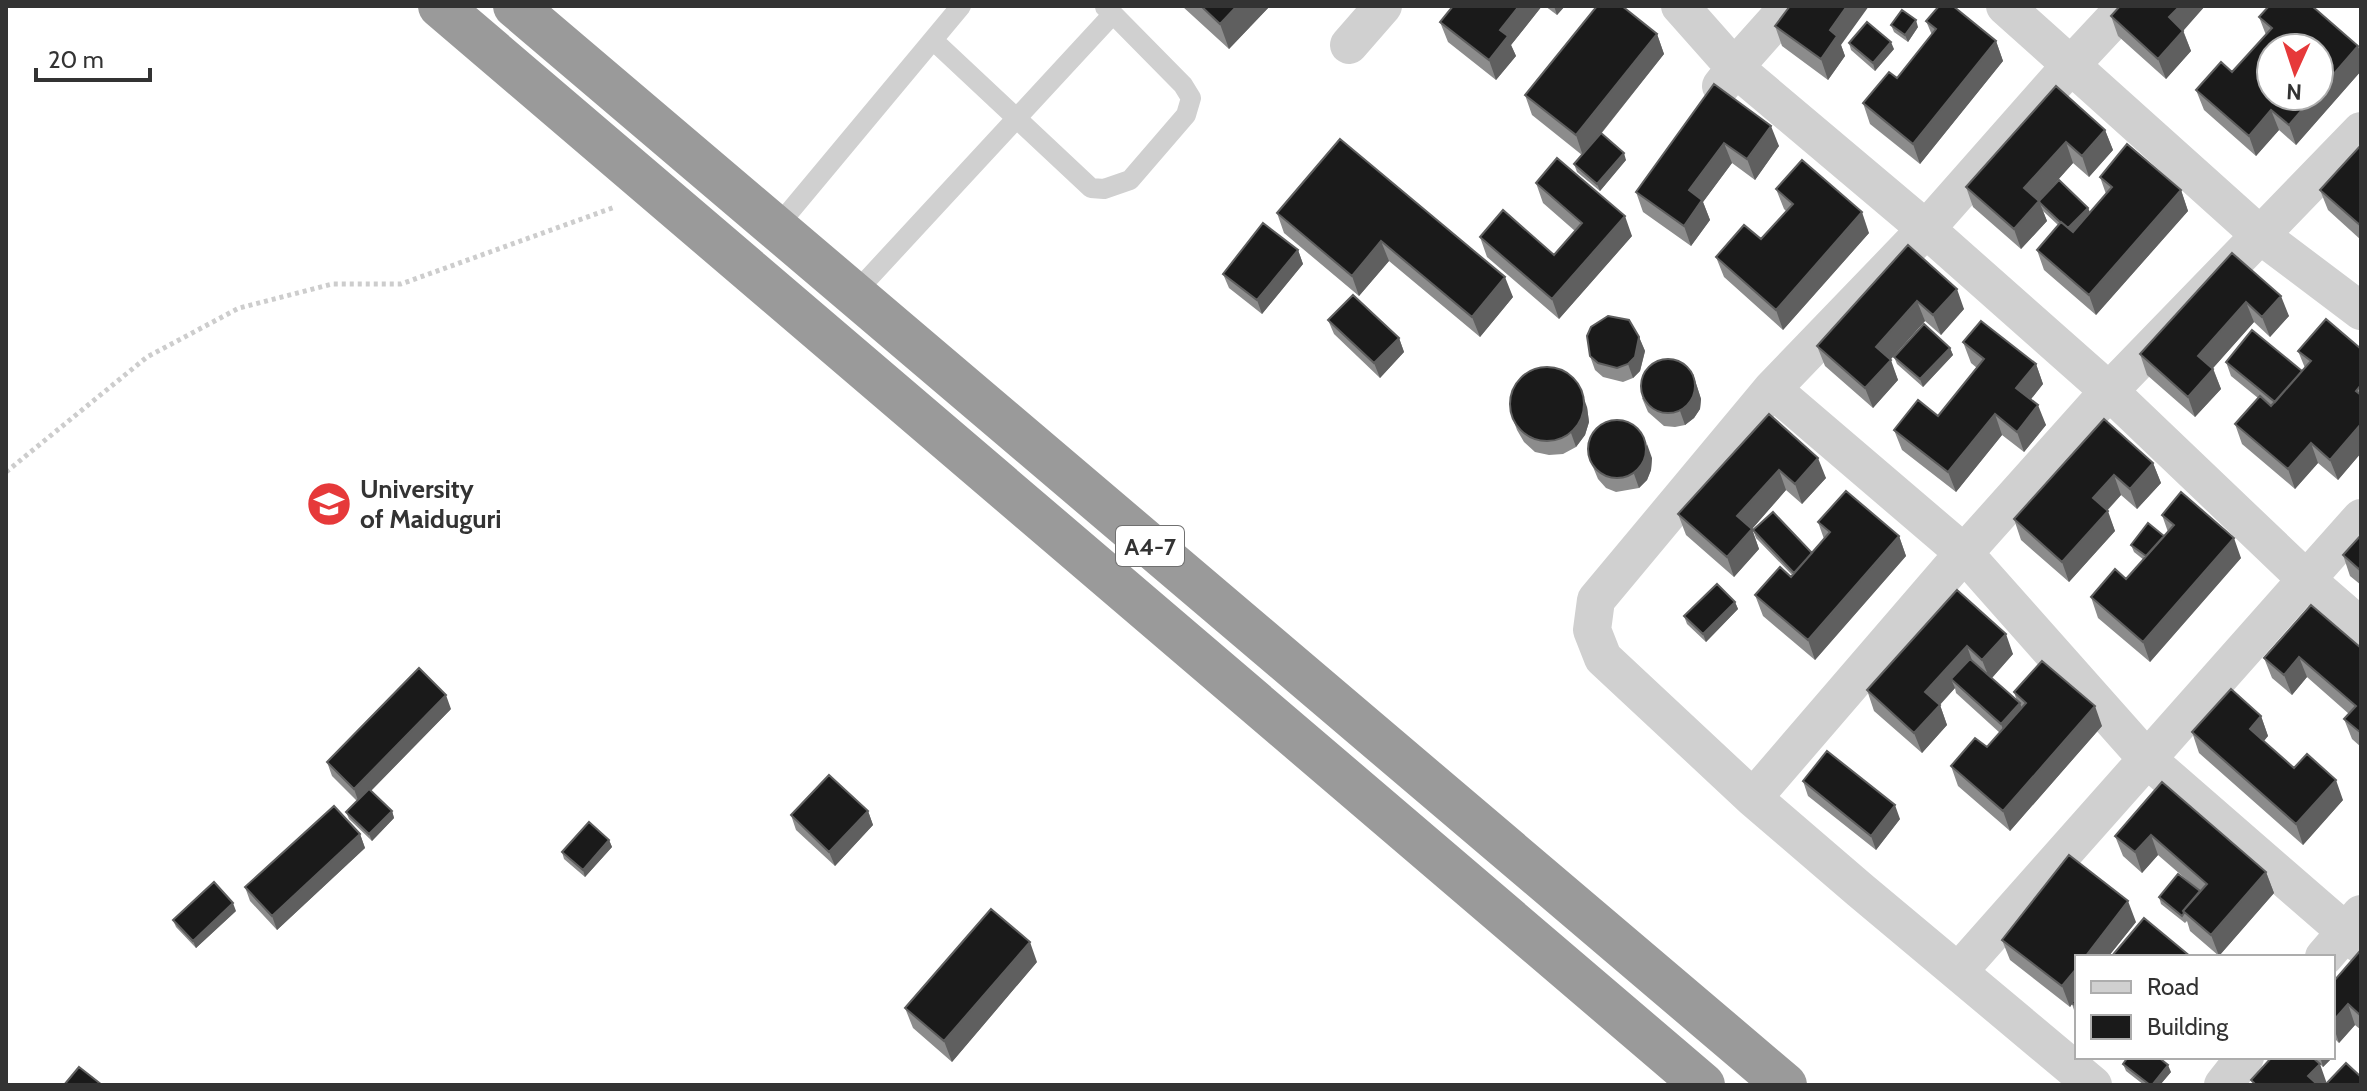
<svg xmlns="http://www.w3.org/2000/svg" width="2367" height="1091" font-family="Cabin,sans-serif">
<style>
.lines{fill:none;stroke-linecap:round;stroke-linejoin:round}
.path{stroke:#cdcdcd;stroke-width:5;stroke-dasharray:4 4;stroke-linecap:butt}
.lane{stroke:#d0d0d0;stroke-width:20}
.street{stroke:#d0d0d0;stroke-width:38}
.highway{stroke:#9a9a9a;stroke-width:44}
.wall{fill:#8c8c8c}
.shaded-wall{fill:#5f5f5f}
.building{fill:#1a1a1a;stroke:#5f5f5f;stroke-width:2}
.labels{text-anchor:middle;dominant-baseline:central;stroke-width:8;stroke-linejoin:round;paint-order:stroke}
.shield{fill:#fff;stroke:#707070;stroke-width:2}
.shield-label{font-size:24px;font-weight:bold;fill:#333}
.poi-label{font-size:26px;font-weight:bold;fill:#333;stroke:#fff;text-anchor:start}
</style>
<rect width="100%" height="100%" fill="#fff"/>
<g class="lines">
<path class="path" d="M6,472L147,357L239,308L332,284H401L615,207"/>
<path class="lane" d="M933,40L1091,188L1104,189L1130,180L1186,115L1191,98L1183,85L1113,14
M776,228L961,6
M854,294L1113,14L1105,7"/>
<path class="street" d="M1680,6L1735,68L1926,229L2109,391L2307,580L2361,627
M2005,6L2260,235L2361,311
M1349,45L1383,6
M1721,86L1747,53L1789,6
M1772,389L1964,553L2147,759L2361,945
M1753,798L1964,553L2109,391L2361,131
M2324,957L2361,914
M1958,972L2361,518
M2093,1085L1860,890L1753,798L1603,658L1592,630L1596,600L1772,389L1926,229L2070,66L2126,6
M2223,1085L2245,1057"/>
<path class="highway" d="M440,6L1703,1085
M515,6L1785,1085"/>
</g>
<path class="wall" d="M1182,6H1270L1229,49Z
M1453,6H1542L1511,45L1516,56L1496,80L1448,42L1440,22Z
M1545,6H1565L1557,15Z
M2120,6H2205L2183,30L2191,51L2166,79L2118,36L2111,16Z
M2259,17L2358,46L2361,54V71L2296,145L2279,130L2256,156L2204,110L2196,90L2232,72L2266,35Z
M1926,21L1996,41L2003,61L1920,164L1870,124L1863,103L1897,78L1932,35Z
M1891,25L1918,27L1908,42L1894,32Z
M1775,26L1841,45L1845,56L1828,80L1782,46Z
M1657,34L1664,54L1601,134L1626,160L1600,191L1577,172L1574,164L1582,155L1532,115L1525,95Z
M1849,43L1894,49L1875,71L1851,50Z
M1714,84L1779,146L1755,180L1732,163L1703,202L1710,220L1691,246L1643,212L1636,192Z
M2056,86L2105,130L2113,150L2089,177L2073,163L2039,201L2088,208L2090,212L2106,194L2100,177L2181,190L2188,211L2096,315L2044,270L2037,250L2058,225L2043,211L2047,221L2021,249L1973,207L1966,187Z
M1340,139L1513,297L1480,337L1389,261L1359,296L1284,233L1277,213Z
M2361,145V240L2328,210L2320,190Z
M1536,183L1632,236L1559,319L1487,257L1480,237L1554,255L1575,231L1543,203Z
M1776,189L1869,233L1783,330L1724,277L1716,257L1761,239L1786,211L1784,209Z
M1908,245L1964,309L1941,335L1925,321L1890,360L1898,380L1873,408L1825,366L1817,346Z
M1298,250L1303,264L1262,314L1229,288L1223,274Z
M2232,253L2289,316L2270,337L2254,322L2213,368L2221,389L2195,417L2147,375L2140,354Z
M1328,320L1399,338L1404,352L1380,378L1334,334Z
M1639,337L1645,351L1640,371L1633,378L1623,382L1603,377L1595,370L1590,356Z
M1963,342L2036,364L2043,384L2031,399L2046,425L2024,452L2002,435L1956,492L1902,450L1894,430L1938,416L1977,368L1971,363Z
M1950,348L1953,355L1923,387L1897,364L1894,357Z
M2361,349V453L2338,480L2318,463L2295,489L2242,444L2235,424L2258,398L2231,376L2226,362L2302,371L2305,368L2298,351Z
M1693,374L1701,399L1700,409L1694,418L1685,425L1675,427L1664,426L1648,412L1642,398Z
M1587,407L1589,422L1585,435L1576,447L1563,454L1549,455L1535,452L1524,442L1517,430L1512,416Z
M1769,414L1826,478L1802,504L1786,490L1752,529L1759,549L1734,577L1686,535L1678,514Z
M2104,419L2153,463L2161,483L2137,509L2121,495L2107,511L2115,531L2069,582L2021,540L2014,519Z
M1588,455L1652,458L1651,470L1647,480L1639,488L1616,492L1606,488L1598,479Z
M2162,515L2241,558L2150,662L2098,618L2091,597L2126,579L2144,560L2134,552L2131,545L2164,536L2168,532Z
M1818,522L1899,536L1906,556L1815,660L1763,616L1755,595L1793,576L1756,538L1753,530L1812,553L1824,539Z
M2361,535V585L2350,576L2343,555Z
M1957,590L2013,654L1992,678L2017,701L2014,692L2102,726L2010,831L1958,786L1951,766L1987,747L2000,733L1956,693L1955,688L1940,705L1947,725L1922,753L1874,711L1867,690Z
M1735,602L1738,609L1706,642L1687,624L1684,616Z
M2361,648V747L2352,739L2344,719L2349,714L2307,677L2292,695L2272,678L2264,658Z
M451,709L371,791L392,811L394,818L372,841L349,819L346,812L357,801L332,776L327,762Z
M2261,716L2268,736L2264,741L2294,768L2343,800L2303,845L2199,753L2192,732Z
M1803,781L1900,819L1876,850L1808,796Z
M2162,782L2266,872L2274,893L2219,956L2190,931L2187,921L2185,923L2161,904L2159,897L2195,887L2158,855L2142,873L2123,856L2115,836Z
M868,811L873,825L835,866L796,830L791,815Z
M360,834L365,848L277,930L250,901L245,887Z
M609,840L612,847L585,877L564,859L562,852Z
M236,911L196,948L176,927L173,920Z
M2136,922L2108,957H2077V1012L2074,1010L2072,1004L2070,1007L2010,960L2002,940Z
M2361,953V1030L2355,1025L2339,1043L2333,1037V982Z
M1037,962L952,1062L913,1028L905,1008Z
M2334,1047L2336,1054L2323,1067L2313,1057H2333Z
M2123,1064L2171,1072L2160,1085H2144L2126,1071Z"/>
<path class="shaded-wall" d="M1237,6H1270L1229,49L1220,24Z
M1519,6H1542L1511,45L1516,56L1496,80L1489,60L1500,30Z
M1554,6H1565L1557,15Z
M1847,6H1869L1841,45L1845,56L1828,80L1821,59L1830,30Z
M2180,6H2205L2177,38L2169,17Z
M1916,20L1918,27L1908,42L1905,35Z
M2183,31L2191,51L2166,79L2158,59Z
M1657,34L1664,54L1583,156L1576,135Z
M1996,41L2003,61L1920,164L1913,144Z
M1891,42L1894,49L1875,71L1873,63Z
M2358,46L2361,54V71L2296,145L2289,125L2314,96H2319V91Z
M2271,110L2279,130L2256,156L2249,136Z
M1771,126L1779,146L1755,180L1747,159Z
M2105,130L2113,150L2089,177L2082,156Z
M2066,142L2073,163L2032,209L2024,188Z
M1724,143L1732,163L1703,202L1710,220L1691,246L1684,226L1689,190Z
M1624,153L1626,160L1600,191L1597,184Z
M2181,190L2188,211L2096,315L2089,295Z
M2039,201L2047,221L2021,249L2014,229Z
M2088,208L2091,215L2070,236L2067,229Z
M1862,212L1869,233L1783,330L1776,310Z
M1625,216L1632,236L1559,319L1552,299Z
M1381,241L1389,261L1359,296L1352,276Z
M1298,250L1303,264L1262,314L1257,300Z
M1505,277L1513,297L1480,337L1472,317Z
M1957,289L1964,309L1941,335L1933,315Z
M2281,296L2289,316L2270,337L2262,317Z
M1917,301L1925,321L1883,368L1876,347Z
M2246,302L2254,322L2206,376L2198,356Z
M1639,337L1645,351L1640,371L1633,378L1628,364Z
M1399,338L1404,352L1380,378L1374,363Z
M1950,348L1953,355L1923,387L1920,379Z
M1891,360L1898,380L1873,408L1865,388Z
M2036,364L2043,384L2024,408L2016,388Z
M2213,369L2221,389L2195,417L2188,397Z
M1693,374L1701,399L1700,409L1694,418L1685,425L1680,411Z
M1582,393L1587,407L1589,422L1585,435L1576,447L1571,433Z
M2038,405L2046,425L2024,452L2017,432Z
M1995,414L2002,435L1956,492L1948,472Z
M2361,424V453L2338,480L2330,460Z
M2311,443L2318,463L2295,489L2288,469Z
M1647,444L1652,458L1651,470L1647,480L1639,488L1634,474Z
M1818,458L1826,478L1802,504L1795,484Z
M2153,463L2161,483L2137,509L2130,489Z
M1779,470L1786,490L1752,529L1759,549L1734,577L1727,557L1737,516Z
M2114,475L2121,495L2100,518L2093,498Z
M2108,511L2115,531L2069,582L2062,562Z
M1899,536L1906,556L1815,660L1808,640Z
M2234,538L2241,558L2150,662L2143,642Z
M1735,602L1738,609L1706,642L1703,634Z
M2006,634L2013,654L1990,680L1982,660Z
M1967,646L1974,666L1951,679L1955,688L1933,712L1925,692Z
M2299,657L2307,677L2292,695L2284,675Z
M446,695L451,709L359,803L354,789Z
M2020,703L2025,717L2006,738L2001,724Z
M1940,705L1947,725L1922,753L1914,733Z
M2095,706L2102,726L2010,831L2003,811Z
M2261,716L2268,736L2257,749L2250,729Z
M2336,780L2343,800L2303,845L2296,824Z
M1895,805L1900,819L1876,850L1871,836Z
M392,811L394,818L372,841L369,834Z
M868,811L873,825L835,866L829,852Z
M360,834L365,848L277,930L272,916Z
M2151,835L2158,855L2142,873L2135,852Z
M609,840L612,847L585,877L583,870Z
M2266,872L2274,893L2219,956L2211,935Z
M2128,901L2136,922L2108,957H2085Z
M233,903L236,911L196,948L193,941Z
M1030,942L1037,962L952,1062L944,1041Z
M2077,968V997L2070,1007L2062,986Z
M2348,1004L2355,1025L2339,1043L2333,1025V1021Z
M2333,1047H2334L2336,1054L2323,1067L2321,1060L2323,1057H2333Z
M2320,1064L2327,1084L2311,1085L2308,1076Z
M2168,1065L2171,1072L2160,1085H2152Z"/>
<path class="building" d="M1201,6H1237L1220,24Z
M1453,6H1519L1500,30L1508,36L1489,60L1440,22Z
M1597,6H1622L1657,34L1576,135L1525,95Z
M1790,6H1847L1830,30L1837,36L1821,59L1775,26Z
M1939,6H1953L1996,41L1913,144L1863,103L1889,72L1897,78L1936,29L1926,21Z
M2120,6H2180L2169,17L2183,31L2158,59L2111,16Z
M2269,6H2312L2358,46L2319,91V48H2271V96H2314L2289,125L2271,110L2249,136L2196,90L2221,62L2232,72L2272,28L2259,17Z
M1902,10L1916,20L1905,35L1891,25Z
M1867,22L1891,42L1873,63L1849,43Z
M1714,84L1771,126L1747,159L1724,143L1689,190L1702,200L1684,226L1636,192Z
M2056,86L2105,130L2082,156L2066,142L2024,188L2039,201L2014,229L1966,187Z
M1601,133L1624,153L1597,184L1574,164Z
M1340,139L1505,277L1472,317L1381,241L1352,276L1277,213Z
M2127,144L2181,190L2089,295L2037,250L2061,222L2073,232L2112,187L2100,177Z
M2361,145V226L2320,190Z
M1557,158L1625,216L1552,299L1480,237L1503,210L1554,255L1582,223L1536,183Z
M1802,160L1862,212L1776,310L1716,257L1744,225L1761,239L1793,204L1776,189Z
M2059,180L2088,208L2068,228L2061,222H2060L2040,203L2039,201L2038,202Z
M1263,223L1298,250L1257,300L1223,274Z
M1908,245L1957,289L1933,315L1917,301L1876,347L1891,360L1865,388L1817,346Z
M2232,253L2281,296L2262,317L2246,302L2198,356L2213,369L2188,397L2140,354Z
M1353,295L1399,338L1374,363L1328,320Z
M1608,316L1629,320L1639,337L1635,357L1628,364L1617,368L1598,363L1590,356L1587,336L1591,327Z
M2326,319L2361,349V385L2356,391L2361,395V424L2330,460L2311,443L2288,469L2235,424L2260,396L2271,406L2311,361L2298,351Z
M1981,321L2036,364L2016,388L2038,405L2017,432L1995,414L1948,472L1894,430L1918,400L1938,416L1984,359L1963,342Z
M1924,324L1950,348L1920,379L1894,357Z
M2252,330L2302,371L2275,402L2226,362Z
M1641 386a27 27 0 1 1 54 0a27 27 0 1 1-54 0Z
M1510 404a37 37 0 1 1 74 0a37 37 0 1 1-74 0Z
M1769,414L1818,458L1795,484L1779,470L1737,516L1752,529L1727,557L1678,514Z
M2104,419L2153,463L2130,489L2114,475L2093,498L2108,511L2062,562L2014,519Z
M1588 449a29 29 0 1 1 58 0a29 29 0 1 1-58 0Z
M1846,491L1899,536L1808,640L1755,595L1780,567L1791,577L1830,532L1818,522Z
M2181,492L2234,538L2143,642L2091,597L2115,569L2126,579L2174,525L2162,515Z
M1773,512L1812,553L1794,573L1753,530Z
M2148,523L2164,536L2146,556L2131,545Z
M2361,535V571L2343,555Z
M1717,584L1735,602L1703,634L1684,616Z
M1957,590L2006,634L1982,660L1967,646L1925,692L1940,705L1914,733L1867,690Z
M2311,605L2361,648V733L2344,719L2356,706L2299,657L2284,675L2264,658Z
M1970,659L2020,703L2001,724L1951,679Z
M2042,661L2095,706L2003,811L1951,766L1975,738L1987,747L2026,703L2014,692Z
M419,668L446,695L354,789L327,762Z
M2231,689L2261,716L2250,729L2294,768L2307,754L2336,780L2296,824L2192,732Z
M1827,751L1895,805L1871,836L1803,781Z
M829,775L868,811L829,852L791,815Z
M2162,782L2266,872L2211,935L2183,911L2207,884L2151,835L2135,852L2115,836Z
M369,789L392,811L369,834L346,812Z
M334,806L360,834L272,916L245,887Z
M589,822L609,840L583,870L562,852Z
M2069,855L2128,901L2085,957H2077V968L2062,986L2002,940Z
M2178,874L2200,891L2183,911L2184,913L2182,916L2159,897Z
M214,882L233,903L193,941L173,920Z
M991,909L1030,942L944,1041L905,1008Z
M2144,918L2191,957H2111Z
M2359,952L2361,953V1016L2348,1004L2333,1021V982Z
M2077,996V1007L2072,1003Z
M2128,1057H2158L2168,1065L2152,1085H2150L2123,1064Z
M2272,1057H2312L2320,1064L2308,1076L2318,1085H2256L2251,1080Z
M2346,1063L2361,1077V1085H2325Z
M79,1067L102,1085H64Z"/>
<defs>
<g id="university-disc" transform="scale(2.3)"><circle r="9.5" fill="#e6393a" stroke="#fff"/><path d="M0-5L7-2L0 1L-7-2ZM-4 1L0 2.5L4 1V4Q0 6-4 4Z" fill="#fff"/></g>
</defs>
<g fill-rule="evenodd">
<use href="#university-disc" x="329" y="504"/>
</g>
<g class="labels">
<rect class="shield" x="1116" y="526" width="68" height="40" rx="6"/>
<g class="shield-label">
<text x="1150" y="546">A4-7</text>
</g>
<g class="poi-label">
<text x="360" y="489">University<tspan x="360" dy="30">of Maiduguri</tspan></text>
</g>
</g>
<rect width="2367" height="1091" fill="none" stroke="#333333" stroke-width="16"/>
<rect x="2075" y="955" width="260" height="104" fill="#ffffff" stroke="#adadad" stroke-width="2"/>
<rect x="2091" y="981" width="40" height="12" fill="#d0d0d0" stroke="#adadad" stroke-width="2"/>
<text x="2147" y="995" font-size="24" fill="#333333">Road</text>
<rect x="2091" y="1015" width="40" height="24" fill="#1a1a1a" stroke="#adadad" stroke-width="2"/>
<text x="2147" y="1035" font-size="24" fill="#333333">Building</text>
<g transform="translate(2295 72) rotate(183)"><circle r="38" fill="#ffffff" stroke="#adadad" stroke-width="2"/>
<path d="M0-6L14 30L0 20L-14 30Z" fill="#e6393a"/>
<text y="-12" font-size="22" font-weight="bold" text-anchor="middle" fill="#333333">N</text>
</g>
<path d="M36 68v12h114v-12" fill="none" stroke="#333333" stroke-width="4"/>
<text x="48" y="68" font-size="24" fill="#333333" stroke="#ffffff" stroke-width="6" paint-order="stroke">20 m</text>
</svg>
